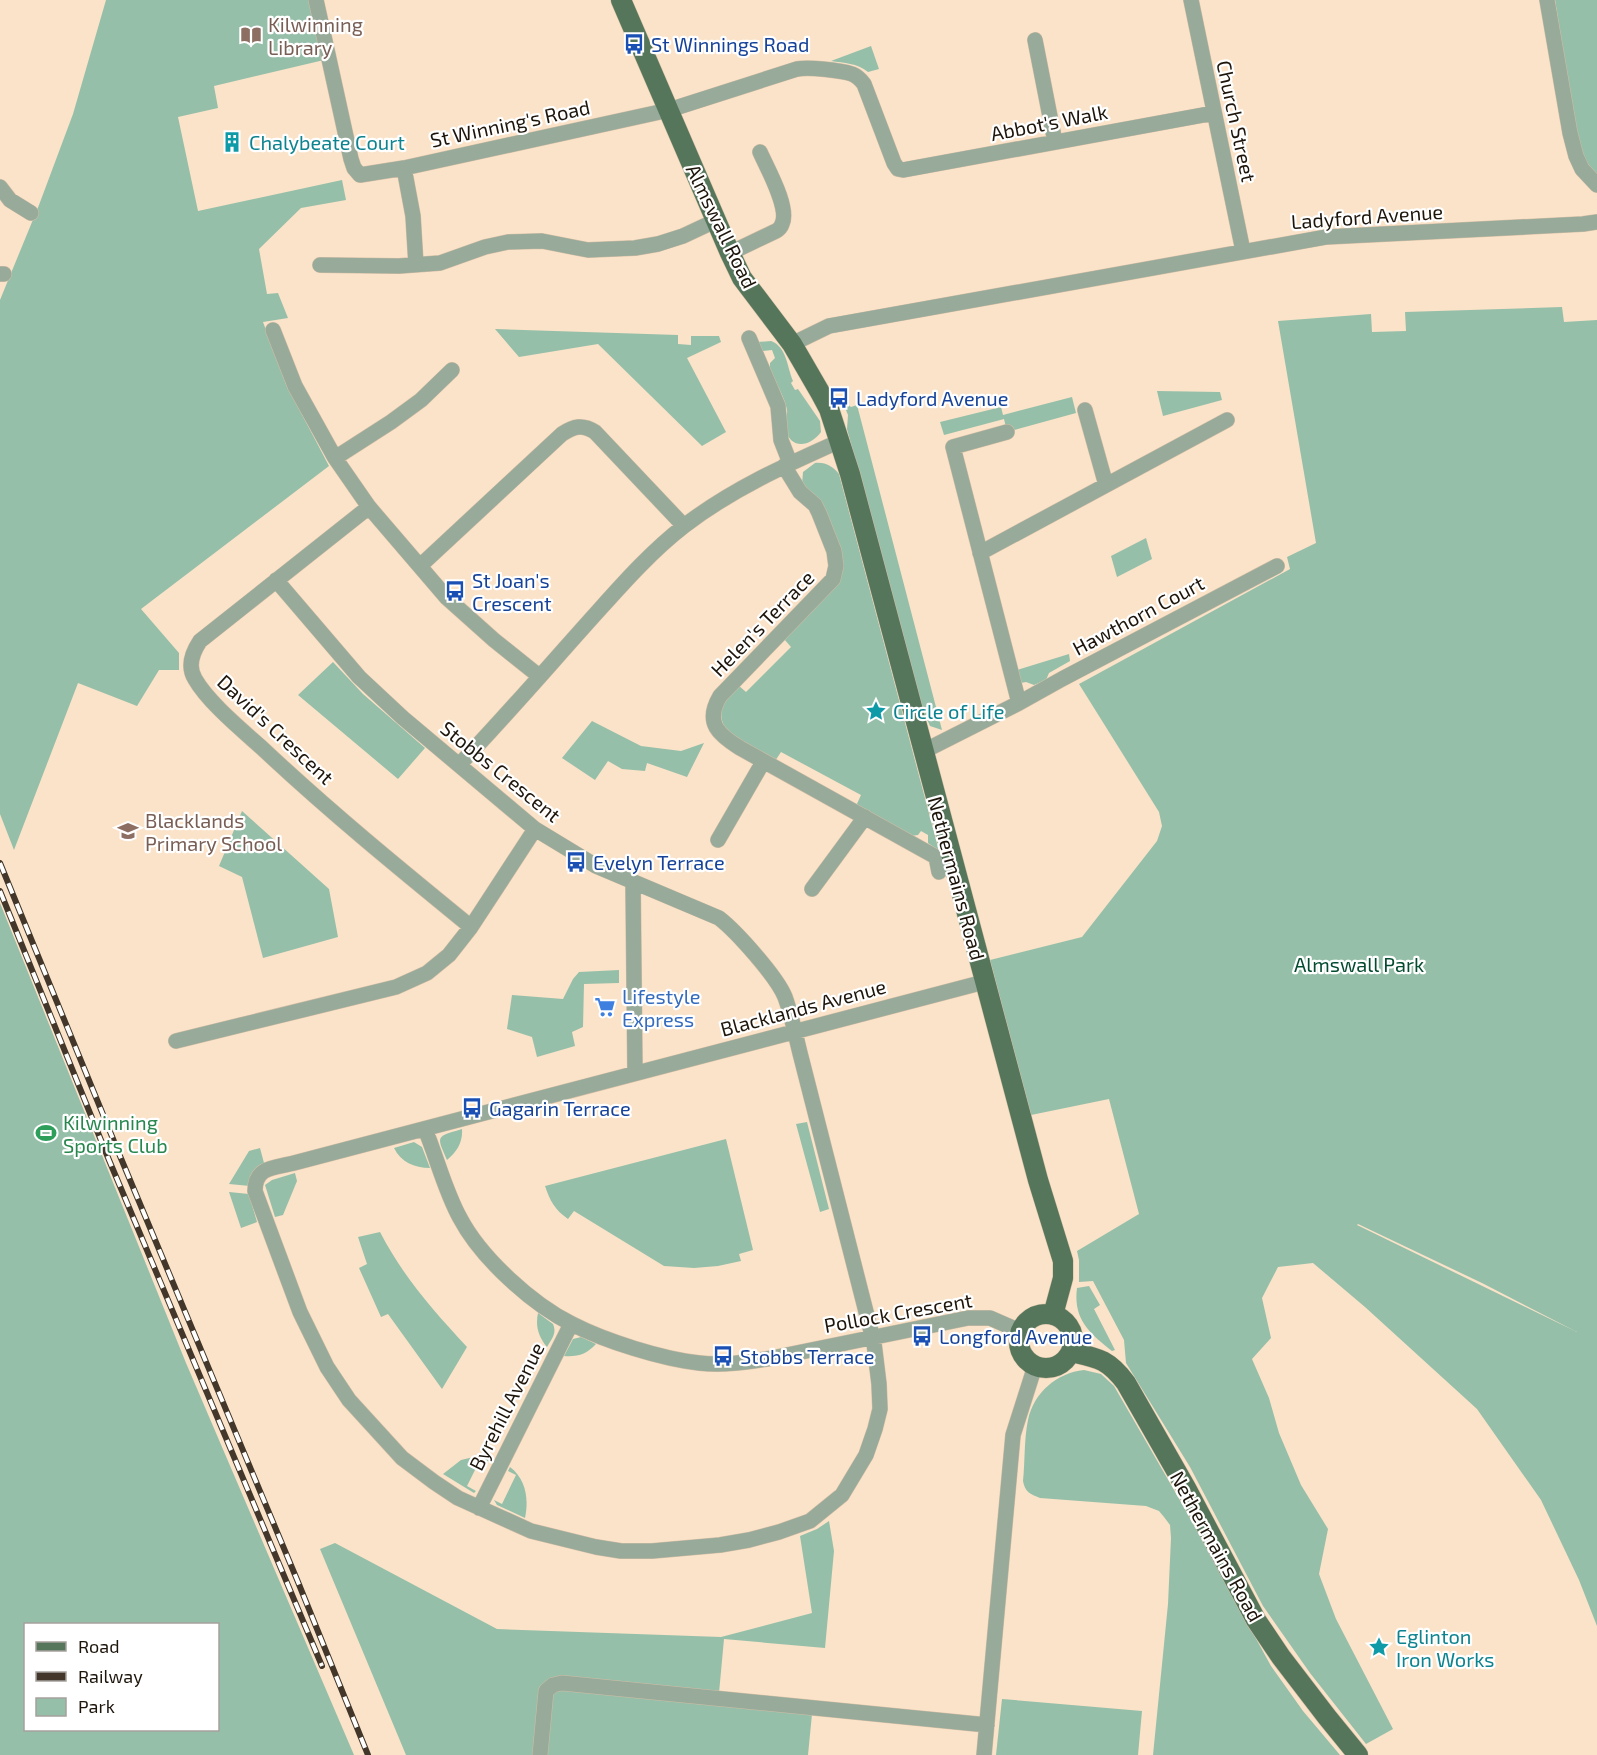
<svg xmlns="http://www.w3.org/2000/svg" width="1597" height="1755" font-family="'Exo 2',sans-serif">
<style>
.green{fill:#96bfa9;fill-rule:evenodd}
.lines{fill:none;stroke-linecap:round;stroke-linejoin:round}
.minor-casing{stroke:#d2bea6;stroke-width:16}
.major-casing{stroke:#d2bea6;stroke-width:21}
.minor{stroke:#98aa9a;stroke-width:15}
.major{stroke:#55765a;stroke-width:20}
.rail-casing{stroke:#42372a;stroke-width:6}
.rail{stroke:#fff;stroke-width:4;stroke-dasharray:11;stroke-linecap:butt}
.labels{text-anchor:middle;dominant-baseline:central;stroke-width:4.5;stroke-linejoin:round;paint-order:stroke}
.education-label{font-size:20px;fill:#785e54;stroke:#fff;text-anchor:start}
.transit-label{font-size:20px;fill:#164399;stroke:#fff;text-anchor:start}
.street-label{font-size:20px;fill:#1d150b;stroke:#fff}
.culture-label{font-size:20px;fill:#0d838f;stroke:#fff;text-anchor:start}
.park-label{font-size:20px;fill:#044b30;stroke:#fff}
.shop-label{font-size:20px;fill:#366cbe;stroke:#fff;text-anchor:start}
.leisure-label{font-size:20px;fill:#27864d;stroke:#fff;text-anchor:start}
</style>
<rect width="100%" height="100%" fill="#fae3c8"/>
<path class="green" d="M106,0H310L324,60L214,86L218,108L178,117L198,211L342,180L346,200L301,208L259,249L267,294L278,293L288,318L263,322L286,384L329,466L141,609L179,653V670H159L137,706L78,683L14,850L0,814V300L39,205L73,114Z
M1555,0H1597V177L1584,158L1576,134Z
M871,46L879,69L868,72C857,63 844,63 831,61Z
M1562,307L1564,322L1597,320V1626L1579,1580L1541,1500L1477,1409L1365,1307L1313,1263L1278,1267L1262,1298L1271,1338L1252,1359L1269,1398L1279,1433L1301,1485L1328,1529L1319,1574L1336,1619L1393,1729L1366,1744L1310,1673L1263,1606L1190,1467L1126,1363L1124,1340L1093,1281L1079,1282V1260L1077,1251L1139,1214L1109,1099L1031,1115L990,960L1082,937L1157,841L1162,826L1159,812L1079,684L1290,569L1287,557L1316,543L1278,321L1371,314L1372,332L1406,331L1405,312ZM1358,1224L1482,1283L1577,1332L1357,1225Z
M495,329L678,335V344L691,345V336H719L721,342L687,358L726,432L702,446L598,344L519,357Z
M771,341C787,347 787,367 793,381L791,383L795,390L798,389L820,421L821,432C810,447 791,450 785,429C784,423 788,416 787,410C786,400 774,380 770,370V363L775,358L772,350L763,351L757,342Z
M1157,391L1220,392L1222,400L1163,416Z
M1072,397L1076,413L1007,432L1004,419L944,435L940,422L1001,407L1003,415Z
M846,403L851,407L857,405L942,730L930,726L926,717L923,718L847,429L848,415L844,405Z
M815,463C826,462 832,466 839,474L939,851L928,843V835L921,831L918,835L911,836L856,806L861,795L781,752L775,761C753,749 706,732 726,699C729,694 734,689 738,685L746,692L791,647L784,639L841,576L802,484L803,472Z
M1146,538L1152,559L1117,577L1111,556Z
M1069,654L1070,661L1049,673L1046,680L1034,685L1026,682L1021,683L1017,670Z
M333,662L363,694L425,748L398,779L298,695Z
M592,721L641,746L681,751L704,743L687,777L647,763L645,771L622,769L608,761L595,780L562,758Z
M242,811L329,889L338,937L263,958L242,877L219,866Z
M0,903L186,1363L354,1755H0ZM26,1624H218V1730H26Z
M619,970V983L584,984L583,1027L572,1032L575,1046L537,1057L532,1037L507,1029L512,995L563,999L573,979L579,972Z
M807,1122L829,1209L820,1212L796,1124Z
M462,1129C463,1142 457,1152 447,1160C436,1135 436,1137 462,1129Z
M726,1139L753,1250L739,1254L741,1261L718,1266L694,1268L664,1266L574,1211L568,1219C555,1210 550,1201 545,1186Z
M414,1142L422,1147L430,1168C414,1168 401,1162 394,1148Z
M260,1148L264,1163C253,1168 250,1174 250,1186L229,1184L249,1151Z
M295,1173L297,1181L283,1215L275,1217L265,1185L272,1180Z
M229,1192L249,1194L257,1222L241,1228Z
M380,1232C404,1278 432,1309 467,1347L442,1389L388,1314L381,1317L359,1268L367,1264L358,1237Z
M1089,1286L1100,1305L1094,1309L1115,1350L1112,1351C1089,1333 1073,1319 1077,1288Z
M538,1313L553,1324C557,1333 552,1339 547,1347C539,1337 535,1327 538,1313Z
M581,1337L596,1344C587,1354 578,1357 564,1356L573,1339Z
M1084,1370L1101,1374L1114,1386L1185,1509L1271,1666L1303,1711L1340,1755H1153L1168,1604L1171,1538L1170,1525L1164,1517L1159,1511L1146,1506L1040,1498C1030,1494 1025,1492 1023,1481C1025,1461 1024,1439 1028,1420C1034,1392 1057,1373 1084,1370Z
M478,1456L492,1458L490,1462L481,1458L467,1486L476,1491L474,1493L443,1474L461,1460Z
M510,1467C526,1479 529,1499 525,1518L497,1505L494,1500L502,1504L516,1475L508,1471Z
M829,1521L834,1551L825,1648L724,1639L719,1693L554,1679L533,1755H406L320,1549L335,1543L497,1629L721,1637L812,1613L800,1536L817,1529Z
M563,1689L812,1714L808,1755H545L550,1696L556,1691Z
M1002,1699L1142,1711L1138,1755H996Z"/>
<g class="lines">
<g class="minor-casing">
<path id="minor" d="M316,0L351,159L354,168L360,175L404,168L669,110L797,69C809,67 840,70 852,74C857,76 861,80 864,84L894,163L898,169L903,170L1214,113
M1191,0L1243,251
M1547,0L1570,133L1576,156L1582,169L1597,185
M1035,40L1055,142
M404,168L413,216L416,265
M0,187L10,200L31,213
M730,253L776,231C778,230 781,227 782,224C790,208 767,168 760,152
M320,265L399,266L440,263L485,247L508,242L542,241L588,250L635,248L658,244L683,236L715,221
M0,274H4
M273,330L295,386L335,458
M749,338L778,406L781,440L790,463
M792,344L829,326L1326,237L1583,224L1597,222
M452,370L421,400L391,422L335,458L369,507L447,598L494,640L539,676
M1085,410L1106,485
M1007,432L953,447L1019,703
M784,466L800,492L815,505L819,513L834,551L836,566L833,579L720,696C704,723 719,735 740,748L936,857L939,872
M369,507L200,641C192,653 187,666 195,679C208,702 242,730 262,748C329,811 400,869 471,927
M980,553L1227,420
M420,566L562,434C574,426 583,424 595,432L684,526
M276,580L359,677L403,718L535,829L596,866L719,918C737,932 777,977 785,997C792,1016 796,1038 801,1057L874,1343L879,1384L880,1409L875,1429L866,1455L842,1495L810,1521L779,1532L749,1540L720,1545L652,1551H621L596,1547L531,1531L458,1498L434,1482L402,1458L349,1400L327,1367L300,1312L255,1191C255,1166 275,1168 294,1163L984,982
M924,751L1019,703L1062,679L1277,566
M459,765C507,715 553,661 600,609C626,580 653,550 684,526C732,489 786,465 840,441
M718,840L763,762
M633,883L635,1073
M812,889L865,817
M176,1041L396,987L427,973L449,955L471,927L535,829
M425,1129C437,1158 445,1191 460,1218C481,1258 532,1304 572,1324C605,1341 662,1359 699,1363C723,1366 748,1362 772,1358L968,1318H990L1020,1331
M479,1508L571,1324
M540,1755L546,1691L553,1685L562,1683L987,1725
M984,1755L1013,1435L1035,1366"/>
</g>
<g class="major-casing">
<path id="major" d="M621,0L730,253L742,278L792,344L821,394L829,409L850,474L1038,1180L1063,1261V1278L1053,1315
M1019 1341a27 27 0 1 1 54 0a27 27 0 1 1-54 0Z
M1071,1352C1098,1358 1108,1359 1126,1383L1186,1488L1256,1620L1281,1657L1327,1717L1358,1755"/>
</g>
<use href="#minor" class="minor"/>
<use href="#major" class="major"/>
<g class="rail-casing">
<path id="rail" d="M0,863L120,1156L298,1582L368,1755
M0,891L109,1160L322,1666"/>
</g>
<use href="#rail" class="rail"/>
</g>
<defs>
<g id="library-bare" transform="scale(1.62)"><path d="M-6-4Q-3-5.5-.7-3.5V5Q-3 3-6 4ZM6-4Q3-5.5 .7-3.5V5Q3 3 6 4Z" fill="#8d6e63" stroke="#fff" stroke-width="2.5" paint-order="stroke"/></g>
<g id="bus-bare" transform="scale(1.62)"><path d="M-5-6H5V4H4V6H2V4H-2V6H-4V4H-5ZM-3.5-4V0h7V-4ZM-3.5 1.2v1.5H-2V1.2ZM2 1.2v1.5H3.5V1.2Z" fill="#1a4fb4" stroke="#fff" stroke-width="2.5" paint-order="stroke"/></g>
<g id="building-bare" transform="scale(1.62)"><path d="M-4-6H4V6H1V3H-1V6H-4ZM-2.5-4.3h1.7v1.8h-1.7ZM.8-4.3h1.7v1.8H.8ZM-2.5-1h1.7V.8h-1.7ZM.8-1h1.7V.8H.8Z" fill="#0f9aa8" stroke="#fff" stroke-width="2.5" paint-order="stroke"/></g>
<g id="sight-bare" transform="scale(1.62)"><path d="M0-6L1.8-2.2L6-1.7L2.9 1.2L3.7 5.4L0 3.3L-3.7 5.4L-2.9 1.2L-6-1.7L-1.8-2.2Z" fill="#0f9aa8" stroke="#fff" stroke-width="2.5" paint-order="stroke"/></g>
<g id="school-bare" transform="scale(1.62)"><path d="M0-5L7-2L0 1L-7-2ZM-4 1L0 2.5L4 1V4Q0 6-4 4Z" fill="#8d6e63" stroke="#fff" stroke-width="2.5" paint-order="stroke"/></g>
<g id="supermarket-bare" transform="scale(1.62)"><path d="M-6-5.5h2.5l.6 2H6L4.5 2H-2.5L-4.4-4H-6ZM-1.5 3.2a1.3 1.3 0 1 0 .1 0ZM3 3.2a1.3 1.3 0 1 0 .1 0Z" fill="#3f7fe0" stroke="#fff" stroke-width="2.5" paint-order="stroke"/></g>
<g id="stadium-bare" transform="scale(1.62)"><path d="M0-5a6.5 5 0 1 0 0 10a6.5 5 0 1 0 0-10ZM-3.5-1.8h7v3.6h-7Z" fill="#2e9e5b" stroke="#fff" stroke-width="2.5" paint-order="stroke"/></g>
</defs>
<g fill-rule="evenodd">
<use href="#library-bare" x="251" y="35"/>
<use href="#bus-bare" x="634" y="44"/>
<use href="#building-bare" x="232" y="142"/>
<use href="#bus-bare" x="839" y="398"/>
<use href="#bus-bare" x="455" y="591"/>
<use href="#sight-bare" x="876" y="711"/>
<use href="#school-bare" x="128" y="831"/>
<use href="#bus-bare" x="576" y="862"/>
<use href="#supermarket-bare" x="605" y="1007"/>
<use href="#bus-bare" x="472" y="1108"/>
<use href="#stadium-bare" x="46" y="1133"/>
<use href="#bus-bare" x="922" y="1336"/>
<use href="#bus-bare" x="723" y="1356"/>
<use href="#sight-bare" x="1379" y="1647"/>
</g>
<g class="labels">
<g class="education-label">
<text x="268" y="24">Kilwinning<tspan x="268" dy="23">Library</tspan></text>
<text x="145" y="820">Blacklands<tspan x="145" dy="23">Primary School</tspan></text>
</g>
<g class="transit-label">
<text x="651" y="44">St Winnings Road</text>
<text x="856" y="398">Ladyford Avenue</text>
<text x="472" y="580">St Joan's<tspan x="472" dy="23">Crescent</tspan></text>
<text x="593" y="862">Evelyn Terrace</text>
<text x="489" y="1108">Gagarin Terrace</text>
<text x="939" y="1336">Longford Avenue</text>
<text x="740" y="1356">Stobbs Terrace</text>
</g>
<g class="street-label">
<text transform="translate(1237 121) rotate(78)">Church Street</text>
<text transform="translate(1049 122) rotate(-11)">Abbot's Walk</text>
<text transform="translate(510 123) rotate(-12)">St Winning's Road</text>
<text transform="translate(1367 216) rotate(-4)">Ladyford Avenue</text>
<text transform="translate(722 226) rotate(64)">Almswall Road</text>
<text transform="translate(1138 615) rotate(-28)">Hawthorn Court</text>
<text transform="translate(762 623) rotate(-46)">Helen's Terrace</text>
<text transform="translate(276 729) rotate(43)">David's Crescent</text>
<text transform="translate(501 771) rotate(39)">Stobbs Crescent</text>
<text transform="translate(957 878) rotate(75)">Nethermains Road</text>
<text transform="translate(803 1007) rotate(-15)">Blacklands Avenue</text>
<text transform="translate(898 1312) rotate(-10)">Pollock Crescent</text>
<text transform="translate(506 1406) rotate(-63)">Byrehill Avenue</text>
<text transform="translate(1217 1546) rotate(61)">Nethermains Road</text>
</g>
<g class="culture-label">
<text x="249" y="142">Chalybeate Court</text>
<text x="893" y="711">Circle of Life</text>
<text x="1396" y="1636">Eglinton<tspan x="1396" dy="23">Iron Works</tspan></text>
</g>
<g class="park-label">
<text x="1359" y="964">Almswall Park</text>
</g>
<g class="shop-label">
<text x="622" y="996">Lifestyle<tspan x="622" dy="23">Express</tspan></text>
</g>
<g class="leisure-label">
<text x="63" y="1122">Kilwinning<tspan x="63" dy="23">Sports Club</tspan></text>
</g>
</g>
<rect x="24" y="1623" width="195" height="108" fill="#ffffff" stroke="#a5a19d" stroke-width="1.5"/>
<rect x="36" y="1642" width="30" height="9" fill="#55765a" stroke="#a5a19d" stroke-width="1.5"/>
<text x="78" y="1653" font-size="18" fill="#1d150b">Road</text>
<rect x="36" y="1672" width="30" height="9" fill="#42372a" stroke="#a5a19d" stroke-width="1.5"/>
<text x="78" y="1683" font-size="18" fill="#1d150b">Railway</text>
<rect x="36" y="1698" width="30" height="18" fill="#96bfa9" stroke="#a5a19d" stroke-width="1.5"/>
<text x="78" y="1713" font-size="18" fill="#1d150b">Park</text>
</svg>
